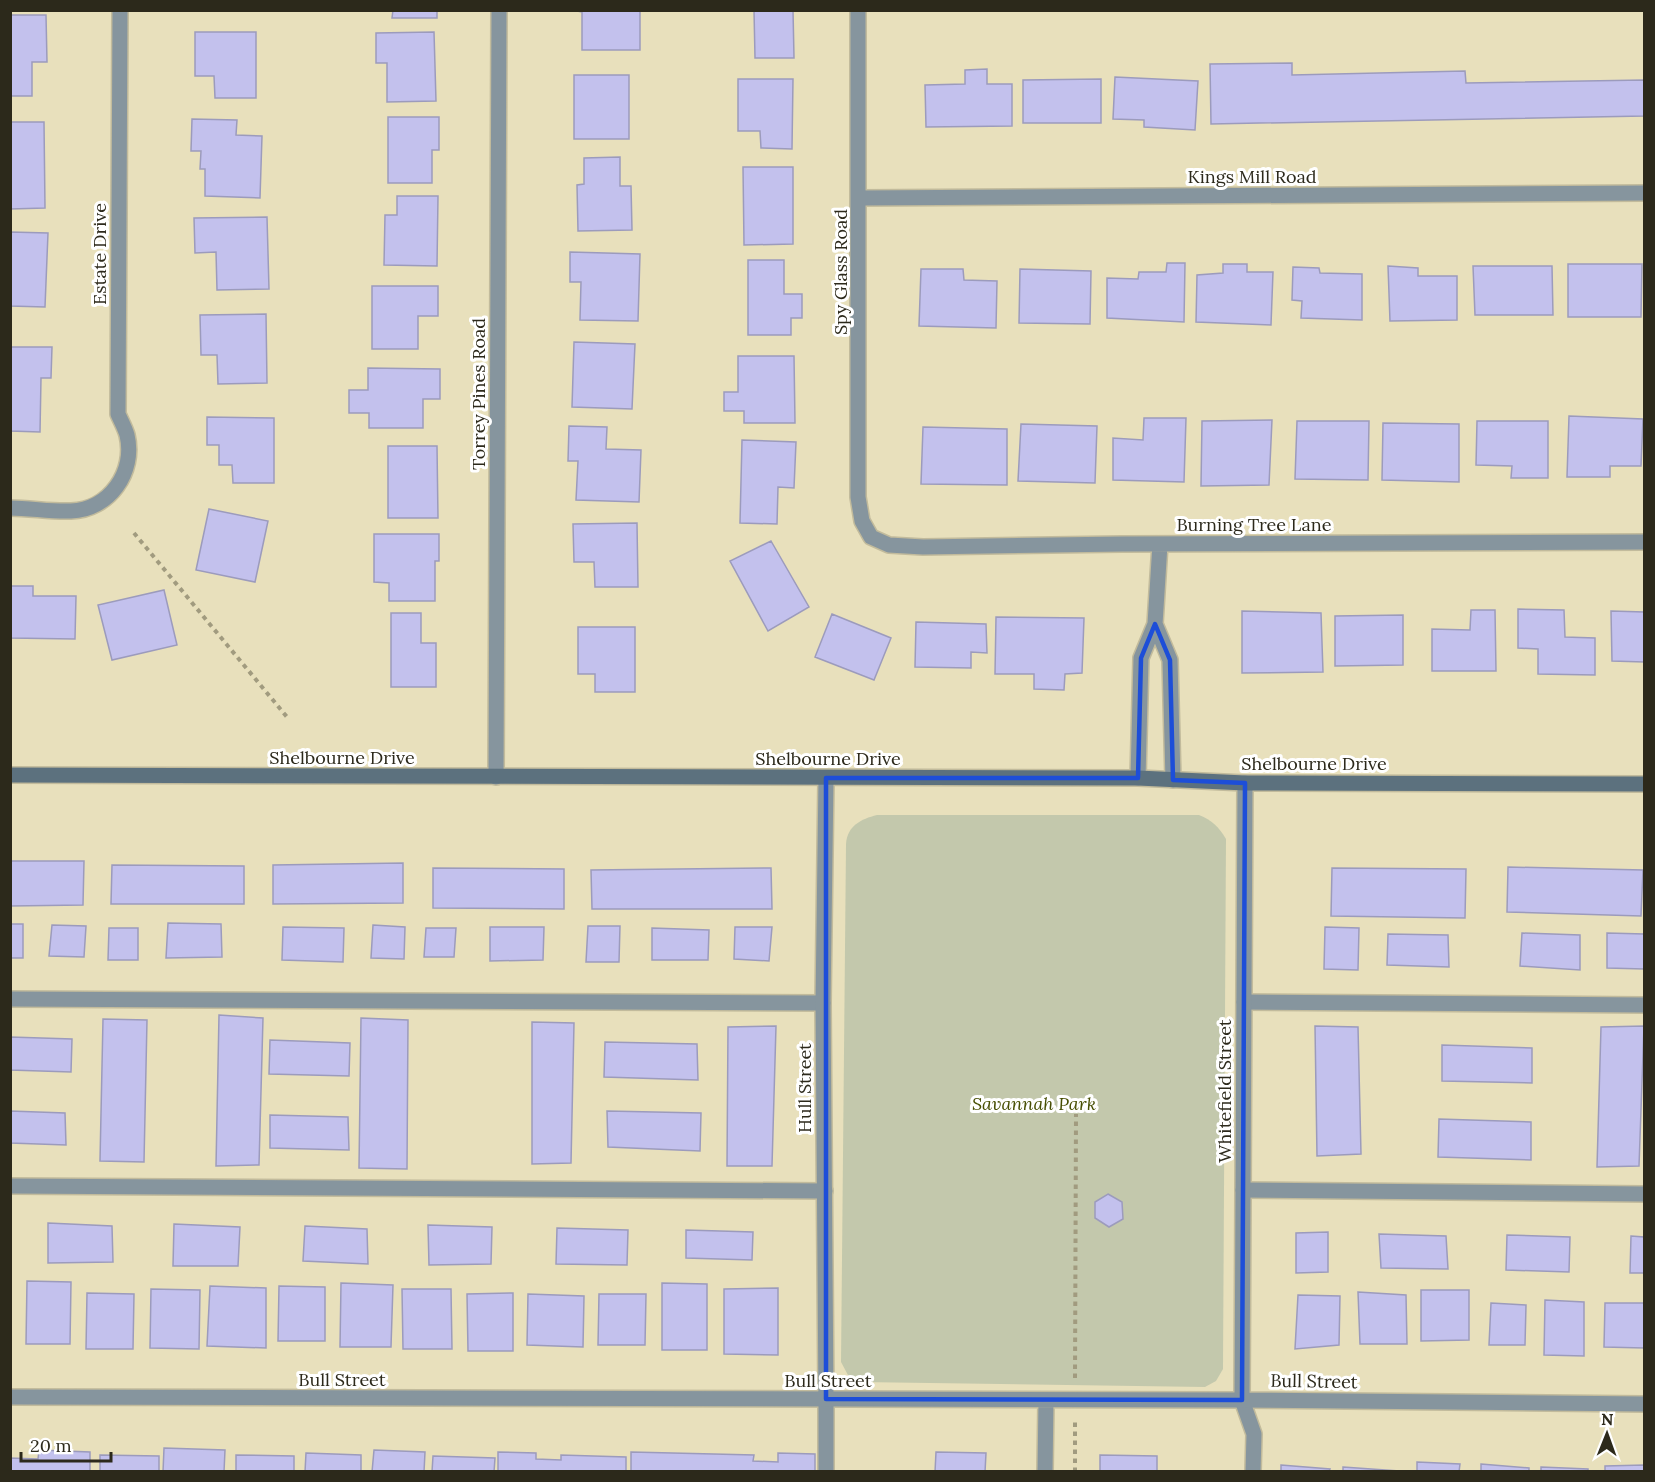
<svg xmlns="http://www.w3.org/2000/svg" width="1655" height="1482" font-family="Lora,serif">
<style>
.green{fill:#c3c8ac}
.building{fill:#c3c1ed;stroke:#9c9bbc;stroke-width:1.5}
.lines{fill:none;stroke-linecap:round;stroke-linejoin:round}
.service-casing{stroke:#c2bb9c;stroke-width:18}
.minor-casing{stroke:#c2bb9c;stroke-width:18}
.secondary-casing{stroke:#c2bb9c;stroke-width:18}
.path{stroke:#a19b7f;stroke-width:4;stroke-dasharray:4.5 4.5;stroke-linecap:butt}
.service{stroke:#86959e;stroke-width:15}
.minor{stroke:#86959e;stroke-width:15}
.secondary{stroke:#5c717e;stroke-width:15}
.marked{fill:none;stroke:#1d4ed8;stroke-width:4.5;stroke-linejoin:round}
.labels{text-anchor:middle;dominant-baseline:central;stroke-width:6;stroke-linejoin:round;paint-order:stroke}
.street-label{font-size:18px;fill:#2c291b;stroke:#fff}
.park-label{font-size:18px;font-style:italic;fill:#474e02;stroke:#fff}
</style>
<rect width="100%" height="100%" fill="#e8e0bc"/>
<path class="green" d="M877,815H1199C1212,820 1219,827 1226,839L1223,1369L1216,1381L1205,1387L859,1382L849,1377L841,1362L846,844C847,826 861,819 877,815Z"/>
<path class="building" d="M393,10H437V18H392Z
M572,10H640V50H582V12Z
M754,10H793L794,58H755Z
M10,15H46L47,62H32V96H10Z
M195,32H256V98H215L214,76H195Z
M434,32L436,101L387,102V63H376V33Z
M1292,63V75L1465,71L1466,83L1644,80V116L1211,124L1210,64Z
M987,69V84H1012V126L926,127L925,85L965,84V70Z
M574,75H629V139H574Z
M1115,77L1198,81L1195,130L1144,127V120L1113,119Z
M738,79H793L792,149L761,148L760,131H738Z
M1101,79V123H1023V80Z
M388,117H439V150H432V183H388Z
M192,119L237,120L236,135L262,136L260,198L205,196V169H200L201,151H191Z
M10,122H44L45,208L10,209Z
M620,157V186H631L632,230L578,231L577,185L584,184V158Z
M743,167H793V244L744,245Z
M397,196H438L437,266L384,265L385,215H397Z
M267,217L269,289L217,290L216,252L195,253L194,218Z
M10,232L48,233L45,307L10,306Z
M570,252L640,254L638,321L580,320L581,282H570Z
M748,260H784V294H802V318H791V335H748Z
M1167,263H1185L1184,322L1107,318V278L1138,279L1139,272H1166Z
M1223,264H1247V272H1273L1271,325L1196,322L1197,275L1223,273Z
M1568,264H1642L1641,317H1568Z
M1388,266L1418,268V276H1457V320L1390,321Z
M1473,266H1552L1553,315H1475Z
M1293,267L1319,268L1320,273L1362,274V320L1301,318L1302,301L1292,300Z
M921,269H963L964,280L997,281L996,328L919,326Z
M1020,269L1091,271L1090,324L1019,323Z
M372,286H438V316H418V349H372Z
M266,314L267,383L218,384L217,355H201L200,315Z
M574,342L635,344L632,409L572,407Z
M10,347H52L51,378H41L40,432L10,431Z
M738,356H794L795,423H744V411H724V392H738Z
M368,368L440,369V399H423V428H369V413H349V390H368Z
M1569,416L1643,419L1641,466H1610V477H1567Z
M207,417L274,418V483H233L232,465H219V445H207Z
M1144,418H1186L1184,482L1113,480V438L1143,440Z
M1272,420L1269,485L1201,486L1202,421Z
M1297,421H1369L1368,480L1295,479Z
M1477,421H1548V478H1511L1512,466L1476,465Z
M1383,423L1459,424V482L1382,480Z
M1021,424L1097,426L1095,483L1018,481Z
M569,426L607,427L606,449L641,450L639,502L576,500L578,461H568Z
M923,427L1007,429V485L921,484Z
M742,440L796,442L794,488L778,487L777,524L740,523Z
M388,446H437L438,518H388Z
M209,509L268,521L255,582L196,570Z
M637,523L638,587H595L594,562H574L573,524Z
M374,534H439V561H435V601H389V583L374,582Z
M771,541L809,607L768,631L730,561Z
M10,586H33V596H76L75,639L10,638Z
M164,590L177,645L112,660L98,605Z
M1518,609L1564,610L1565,637L1595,638V675L1538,674V649L1518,648Z
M1471,610H1495L1496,671H1432V629L1470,630Z
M1242,611L1321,613L1323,672L1242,673Z
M1611,611L1644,612V662L1612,661Z
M391,613H421V643H436V687H391Z
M832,614L891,638L874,680L815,657Z
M1403,615V665L1335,666V616Z
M996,617L1084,618L1082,673L1065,674L1064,690L1034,689V674H995Z
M916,622L986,624L987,653L971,652V668L915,667Z
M578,627H635V692H595V674H578Z
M10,861H84L83,905L10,906Z
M403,863V903L273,904V865Z
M112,865L244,866V904H111Z
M1508,867L1643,870L1641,916L1507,912Z
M433,868L564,869V909L433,908Z
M771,868L772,909H592L591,870Z
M1332,868L1466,869L1465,918L1331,916Z
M168,923L221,924L222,957L166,958Z
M10,924H23V958H10Z
M52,925L86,926L84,957L49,956Z
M373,925L405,927L404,959L371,958Z
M588,926H620L619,962H586Z
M283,927L344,928L343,962L282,960Z
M490,927H544L543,960L490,961Z
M735,927H772L769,961L734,959Z
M1325,927L1359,928L1358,970L1324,969Z
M109,928H138V960H108Z
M426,928H456L454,957H424Z
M652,928L709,930L708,960H652Z
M1522,933L1580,935V970L1520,966Z
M1607,933L1644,934V969L1607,968Z
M1388,934L1448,935L1449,967L1387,965Z
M219,1015L263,1018L259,1165L216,1166Z
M361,1018L408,1020L407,1169L359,1168Z
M103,1019L147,1020L144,1162L100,1161Z
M532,1022L574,1023L571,1163L532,1164Z
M776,1026L772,1166H727L728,1027Z
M1315,1026L1358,1027L1361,1154L1317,1156Z
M1644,1026L1639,1166L1597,1167L1601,1027Z
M10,1037L72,1039L71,1072L10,1070Z
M270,1040L350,1043L349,1076L269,1074Z
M605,1042L697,1044L698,1080L604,1077Z
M1442,1045L1532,1048V1083L1442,1081Z
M10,1111L65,1113L66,1145L10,1143Z
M607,1111L701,1113L700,1151L608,1147Z
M270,1115L348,1117L349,1150L270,1148Z
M1439,1119L1531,1122V1160L1438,1157Z
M1108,1194L1122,1202L1123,1219L1109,1227L1095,1218V1202Z
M48,1223L112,1226L113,1262L48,1263Z
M174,1224L240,1227L238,1266H173Z
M428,1225L492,1227L491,1264L429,1265Z
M305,1226L367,1229L368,1264L303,1261Z
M557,1228L628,1230L627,1265L556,1264Z
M686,1230L753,1232L752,1260L686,1258Z
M1328,1232V1272L1296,1273V1233Z
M1379,1234L1446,1236L1448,1269L1381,1268Z
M1507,1235L1570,1237L1569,1272L1506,1270Z
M1631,1236L1644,1237V1273H1630Z
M27,1281L71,1282L70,1344H26Z
M341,1283L393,1285L391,1347H340Z
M662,1283L707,1284V1350H662Z
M210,1286L266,1288V1348L207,1346Z
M279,1286L325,1287V1341H278Z
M778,1288V1355L724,1354V1289Z
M151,1289L200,1290L199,1349L150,1348Z
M402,1289H451L452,1349H403Z
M1421,1290H1469V1340L1421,1341Z
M1358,1292L1406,1295L1407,1344H1360Z
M87,1293L134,1294L133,1349H86Z
M513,1293V1351H468L467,1294Z
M528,1294L584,1296L583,1347L527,1345Z
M599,1294H646L645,1345H598Z
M1298,1295L1340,1296L1339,1345L1295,1349Z
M1545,1300L1584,1302V1356L1544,1355Z
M1491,1303L1526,1305L1525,1345H1489Z
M1605,1303H1644V1348L1604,1347Z
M164,1448L225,1450L224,1472H163Z
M39,1450L90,1452V1472H10V1458L38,1459Z
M374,1450L425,1452L424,1472H372Z
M498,1452L536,1453V1459L561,1460V1455L626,1457V1472H498Z
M631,1452L754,1455L753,1461L778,1462V1453L815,1454V1472H631Z
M936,1452L986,1453L985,1472H935Z
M306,1453L361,1455V1472H305Z
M100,1455L159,1456V1472H100Z
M236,1455L294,1456V1472H236Z
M1100,1455L1157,1456V1472H1100Z
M433,1456L495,1458L494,1472H432Z
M1417,1462L1460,1464L1459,1472H1417Z
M1481,1464L1529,1468V1472H1481Z
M1281,1465L1330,1469L1329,1472H1281Z
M1644,1465V1472H1605V1466Z
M1343,1467L1399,1471V1472H1343Z
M1541,1467L1588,1469V1472H1541Z"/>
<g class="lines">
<g class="service-casing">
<path id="service" d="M10,999L823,1003
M1244,1002L1644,1005
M10,1186L825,1191
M1243,1190L1644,1194
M826,1399V1472
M1242,1400L1254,1434L1253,1472"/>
</g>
<g class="minor-casing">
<path id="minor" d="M858,10V497L862,521L871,537L889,545L923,547L1122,544L1644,542
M860,198L1644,193
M10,508C31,508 51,512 71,511C109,510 136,472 127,435C125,428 121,421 118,414L120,10
M1155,624L1170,660L1173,780
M496,777L499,10
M1138,778L1141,658L1155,624L1160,544
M10,1397L1242,1400L1644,1404
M826,1399L823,1003L826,778
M1242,1400L1245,783
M1045,1472L1046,1400"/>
</g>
<g class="secondary-casing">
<path id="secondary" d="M10,775L1138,778L1245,783L1644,784"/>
</g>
<path class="path" d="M134,533L287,717
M1075,1378L1076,1114
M1075,1472V1421"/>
<use href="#service" class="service"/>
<use href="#minor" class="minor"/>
<use href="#secondary" class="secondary"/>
</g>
<path class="marked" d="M1155,624L1170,660L1173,780L1245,783L1242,1400L826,1399V778H1138L1141,658Z"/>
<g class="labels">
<g class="street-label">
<text x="1252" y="176">Kings Mill Road</text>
<text transform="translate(99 254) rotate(-90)">Estate Drive</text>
<text transform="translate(840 272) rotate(-90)">Spy Glass Road</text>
<text transform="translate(478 394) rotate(-90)">Torrey Pines Road</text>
<text x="1254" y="524">Burning Tree Lane</text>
<text x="342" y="757">Shelbourne Drive</text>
<text x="828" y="758">Shelbourne Drive</text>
<text x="1314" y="763">Shelbourne Drive</text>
<text transform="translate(804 1088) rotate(-90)">Hull Street</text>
<text transform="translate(1224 1091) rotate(-90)">Whitefield Street</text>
<text x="342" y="1379">Bull Street</text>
<text x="828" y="1380">Bull Street</text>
<text transform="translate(1314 1381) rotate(1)">Bull Street</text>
</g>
<g class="park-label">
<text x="1034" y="1103">Savannah Park</text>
</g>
</g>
<rect width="1655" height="1482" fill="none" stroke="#2c291b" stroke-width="24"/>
<g transform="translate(1607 1434) rotate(1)" stroke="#ffffff" stroke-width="4.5" paint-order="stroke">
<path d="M0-4.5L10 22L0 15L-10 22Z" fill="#2c291b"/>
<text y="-9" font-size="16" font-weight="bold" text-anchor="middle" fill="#2c291b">N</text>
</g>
<path d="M21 1452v9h90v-9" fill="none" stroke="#2c291b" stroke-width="3"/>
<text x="30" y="1452" font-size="18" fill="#2c291b" stroke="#ffffff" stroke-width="4.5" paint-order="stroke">20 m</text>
</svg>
